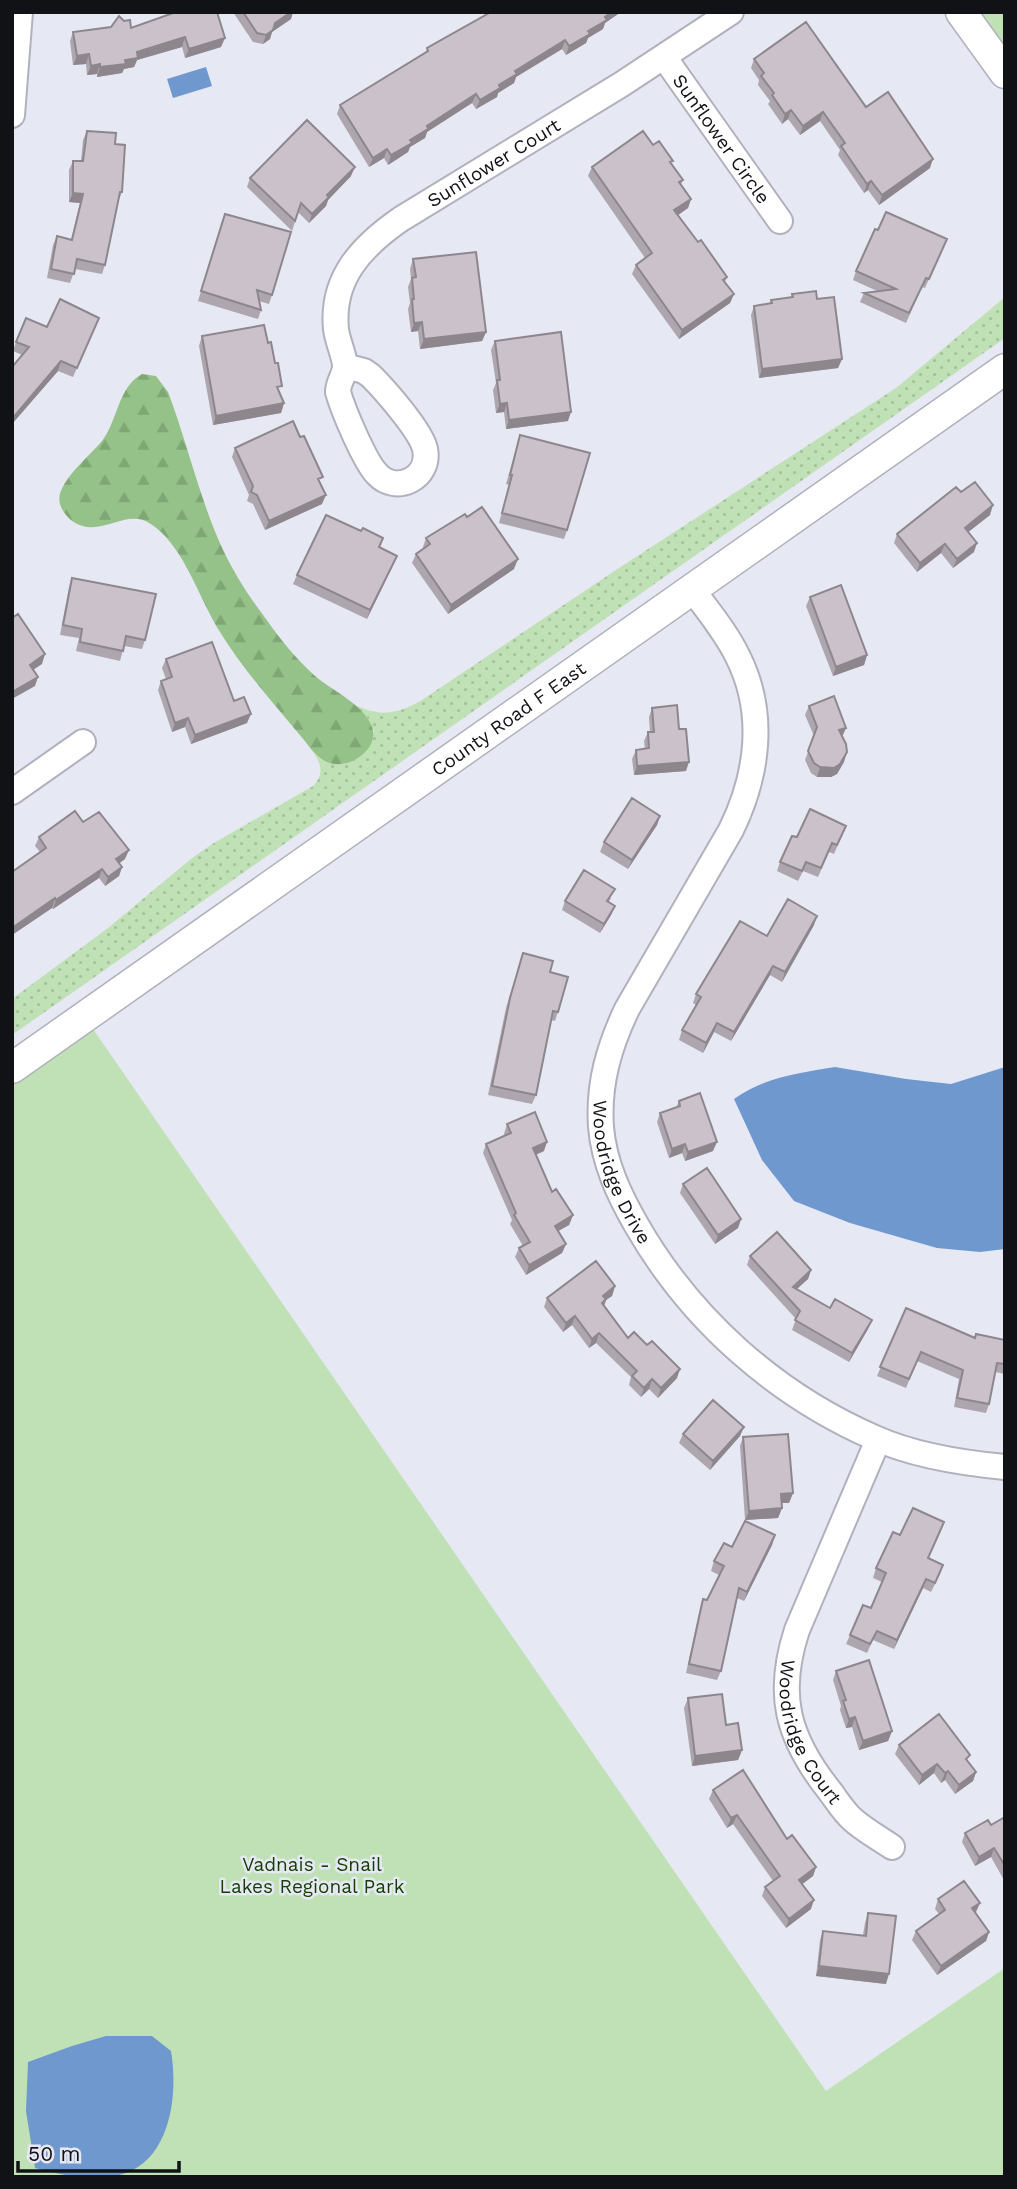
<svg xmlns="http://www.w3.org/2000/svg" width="1017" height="2189" font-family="'Work Sans',sans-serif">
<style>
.grass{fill:url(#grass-dots)}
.forest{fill:url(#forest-firs)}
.park{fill:#c0e1b6}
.water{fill:#6f98cf}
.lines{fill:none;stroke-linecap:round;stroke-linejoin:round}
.minor-casing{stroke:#b0b1bd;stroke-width:28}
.tertiary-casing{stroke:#b0b1bd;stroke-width:33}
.minor{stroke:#fff;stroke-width:24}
.tertiary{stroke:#fff;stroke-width:30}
.wall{fill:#aea6ae}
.shaded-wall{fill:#8d878d}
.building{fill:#cac1ca;stroke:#8d878d;stroke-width:2}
.labels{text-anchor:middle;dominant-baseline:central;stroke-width:5;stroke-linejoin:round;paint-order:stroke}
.street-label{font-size:19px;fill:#111216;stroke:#e6e8f4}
.park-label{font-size:19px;fill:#143f02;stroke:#e6e8f4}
</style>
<defs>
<pattern id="grass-dots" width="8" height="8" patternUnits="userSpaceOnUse" patternTransform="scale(1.75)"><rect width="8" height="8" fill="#c0e1b6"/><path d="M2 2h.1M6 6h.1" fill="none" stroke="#a4c09c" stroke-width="1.8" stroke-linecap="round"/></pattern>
<pattern id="forest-firs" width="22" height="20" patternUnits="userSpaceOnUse" patternTransform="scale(1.75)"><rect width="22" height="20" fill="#95c288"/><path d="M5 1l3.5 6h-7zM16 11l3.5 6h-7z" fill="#7fa675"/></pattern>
</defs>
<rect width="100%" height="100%" fill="#e6e8f4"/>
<path class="grass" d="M1005,297V338L12,1035V999L108,928L192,858L214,843L313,786C327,771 319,760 308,745L318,756L374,732L367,717L349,702C378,717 394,716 422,700L616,570L896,388Z"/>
<path class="forest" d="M142,374L156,376L168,392C188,445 200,501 224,552C235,575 250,598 266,619C280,639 296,659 314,675C332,691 364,704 372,727C380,750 347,771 327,762C318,758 310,748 304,740C275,705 244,671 220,632C200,600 188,558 161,532C154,526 147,520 138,519C115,517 96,537 72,521C67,517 62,511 60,504C54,484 90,456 102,441C118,420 118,387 142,374Z"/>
<path class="park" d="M980,12H1005V46Z
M93,1029L826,2091L1005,1968V2177H12V1086Z"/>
<path class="water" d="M206,67L212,86L173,98L167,79Z
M835,1067L906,1079L951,1084L1005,1067V1249L980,1252L937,1248L850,1223L794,1201L762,1160L734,1099C764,1077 800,1073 835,1067Z
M106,2036H152L171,2051C178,2092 172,2156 126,2173C97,2184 63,2175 35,2168L26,2111L28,2062L72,2046Z"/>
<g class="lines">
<g class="minor-casing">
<g id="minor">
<path id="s1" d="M664,57L780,221"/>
<path d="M12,115L20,12"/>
<path id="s2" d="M345,366L364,371L371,376C385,390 421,431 425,449C431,478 396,495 377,474C365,462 343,410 338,392C338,382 345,375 345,366C345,357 337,340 336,329C331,278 362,246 401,219L622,84L731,12"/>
<path id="s3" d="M692,589C708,611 726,632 738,657C766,713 758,775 731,830L627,1009C609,1047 598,1084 601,1127C604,1163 619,1195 637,1226C691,1320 776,1395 875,1438C915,1456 962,1463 1005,1467"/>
<path d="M12,792L83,742"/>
<path id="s4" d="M878,1440L797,1630C776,1694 787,1737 829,1790C836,1799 843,1811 852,1819C864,1830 879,1838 892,1847"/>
</g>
</g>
<g class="tertiary-casing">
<g id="tertiary">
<path d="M961,12L1005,73"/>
<path id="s5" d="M12,1068L1005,369"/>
</g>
</g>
<use href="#minor" class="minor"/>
<use href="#tertiary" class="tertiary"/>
</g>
<path class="wall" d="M176,12L221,47L185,58L182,47L137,60L134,67L124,69L122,73L97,77V74L87,75L86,64L73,65L70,41L73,32L131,28Z
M233,12H293L291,19L272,32L270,39L263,44L253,42Z
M491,12H621L605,23L603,29L588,38L586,43L566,55L562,49L516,77L514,83L498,93L497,97L476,109L472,103L427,132L425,138L410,147L408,152L388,165L384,158L369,167L337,114L340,105L426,52L427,48Z
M754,59L866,107L930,168L879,205L868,190L864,193L838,155L840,150L820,121L800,135L788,119L782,124L768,104L770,101L758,85L759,80L751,68Z
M87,131L115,144L122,192L118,201L105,265L102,274L75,269L70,283L47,278L53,245L57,236L71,240L80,203L69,202V170L73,161H81L83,140Z
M653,145L672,164L683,180L681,185L691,199L688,208L678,215L698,242L727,277L725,282L734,294L730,303L679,339L632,274L636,265L645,258L588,176L592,167Z
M351,176L328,200L326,206L309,223L298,212L292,231L247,187L250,178Z
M222,223L272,295L269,304L259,301L261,310L258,319L198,301Z
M943,248L925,288L922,287L906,323L860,302L864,293L877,291L853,280L856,271Z
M413,259L486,332L482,341L420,349L418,331L411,332L408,309L410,303L408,287L411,279L410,269Z
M792,294L817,299L842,359L838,368L759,378L751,315L754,306L770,304L771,300L791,297Z
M99,318L73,377L58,371L12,424V367L22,355L13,351L16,342L47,327Z
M202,336L280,393L284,403L281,413L213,425L199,346Z
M495,341L568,421L506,429L504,412L496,413L493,390L496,383L491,350Z
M520,435L567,530L564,539L499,523L509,485L506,484Z
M235,448L320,483L322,504L265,530L253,504L247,501L249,495L232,457Z
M961,492L990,515L968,532L974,552L953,568L941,553L917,572L894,543L897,534Z
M426,538L514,569L448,614L412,563L416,554L423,548V547Z
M380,547L393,565L367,619L293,584L297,575Z
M72,578L145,640L142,649L124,646L120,661L76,651L79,638L60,635L69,587Z
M810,597L867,655L864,665L833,676L806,606Z
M166,659L234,701L247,723L191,744L185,727L172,732L158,690L161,681L166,679L162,668Z
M809,706L842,737L844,762L837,774L831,777H817L811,773L805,760L814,736L805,715Z
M652,708L679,729L686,771L634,775L632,759L636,750L645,749L644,741L648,732H650L649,717Z
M660,816L657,825L628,869L600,852L604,842Z
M83,822L125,859L119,863L122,867L119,876L105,886L99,878L53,909L52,908L12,935V872L40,852L35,846L39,837Z
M846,826L834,854L829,852L818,877L803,871L798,881L777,871L780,862L797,837Z
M611,898L609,902L615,906L611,915L600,933L562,910L565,901Z
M814,925L782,982L770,975L731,1041L714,1032L703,1053L679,1040L682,1030L696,1005L693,1003L696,994L767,936Z
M523,953L550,972L558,1012L555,1021L551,1020L536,1095L532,1104L488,1095L506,1008Z
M679,1101L713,1151L685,1161L682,1153L669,1158L657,1122L660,1113L676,1108Z
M507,1124L544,1151L536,1155L552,1192L573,1215L569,1225L558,1231L566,1244L562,1253L526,1275L515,1257L519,1248L523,1246L510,1224L512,1220L483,1153L486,1144L504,1135V1134Z
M683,1184L741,1219L738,1228L715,1244L680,1193Z
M750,1256L811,1270L808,1279L797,1289L868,1329L849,1362L792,1330L796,1319L747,1265Z
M615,1286L612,1296L606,1300L604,1306L628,1338L677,1378L658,1398L649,1389L641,1397L629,1385L631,1377L596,1343L589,1348L572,1325L563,1332L544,1307L547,1298Z
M906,1308L975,1338L976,1334L1005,1340V1374L995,1372L989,1404L986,1413L954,1407L959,1379L917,1361L906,1388L877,1376Z
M683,1434L740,1436L710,1470L679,1443Z
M743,1437L793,1493L789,1503H781L782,1508L778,1518L745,1520L740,1446Z
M941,1531L928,1558L943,1565L940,1574L931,1592L923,1588L894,1649L873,1640L867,1653L846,1644L850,1635L871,1608L882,1582L873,1578L876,1568L900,1535Z
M775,1535L772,1545L744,1601L737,1598L721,1671L717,1680L686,1673L700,1608L703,1599L707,1600L719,1575L711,1571L714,1561L732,1547Z
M836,1671L892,1731L888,1741L859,1750L852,1727L846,1728L840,1710L841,1706L833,1680Z
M688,1698L726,1725L742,1750L738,1760L692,1766L684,1708Z
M899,1745L968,1761L976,1772L973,1781L955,1794L945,1780L941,1783L934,1773L919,1785L895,1754Z
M713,1790L787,1839L816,1867L813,1876L802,1884L811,1909L786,1928L762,1896L765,1887L773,1881L733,1824L727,1828L709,1799Z
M1005,1817V1882L991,1857L975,1866L962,1842L965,1833L991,1825Z
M938,1899L976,1912L975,1913L989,1932L986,1941L937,1975L912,1940L916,1931L939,1914L935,1909Z
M868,1913L886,1984L816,1976L820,1940L823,1931L863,1935L865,1923Z"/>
<path class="shaded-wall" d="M291,12H293L291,19L272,32L270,39L263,44L266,35L275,23Z
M611,12H621L605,23L603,29L588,38L586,43L566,55L569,46Z
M185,37L182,47L137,60L134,67L124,69L122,73L97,77L100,67L125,60L137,52Z
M225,38L221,47L185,58L189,49Z
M565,40L562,49L516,77L514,83L498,93L497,97L476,109L480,100L499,85L515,71Z
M89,54L86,64L73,65L77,56Z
M100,64L97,74L87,75L91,66Z
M476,94L472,103L427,132L425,138L410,147L408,152L388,165L391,155L427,126Z
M791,110L788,119L782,124L785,114Z
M823,112L820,121L800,135L803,126Z
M387,149L384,158L369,167L373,158Z
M933,159L930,168L879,205L882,195Z
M355,167L351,176L328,200L326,206L309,223L312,214L327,195Z
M871,181L868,190L864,193L867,184Z
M73,193L83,194L80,203L69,202Z
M691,199L688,208L671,220L674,210Z
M734,294L730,303L679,339L682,330Z
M422,322L418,331L411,332L414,323Z
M486,332L482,341L420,349L424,339Z
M842,359L838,368L759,378L762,369Z
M61,361L58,371L12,424V419Z
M284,403L281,413L213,425L216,416Z
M507,403L504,412L496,413L500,404Z
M571,412L568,421L506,429L509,420Z
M326,495L322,504L265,530L269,521Z
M993,505L990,515L962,537L965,528Z
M977,543L974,552L953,568L957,559Z
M945,544L941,553L917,572L920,563Z
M397,556L393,565L367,619L370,610Z
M518,559L514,569L448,614L451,605Z
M45,654L42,664L27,674L30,665Z
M867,655L864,665L833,676L836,667Z
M38,677L35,686L12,699V692Z
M251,714L247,723L191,744L195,735Z
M188,718L185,727L172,732L175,723Z
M846,728L842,737L839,730Z
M847,752L844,762L837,774L831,777H817L820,767Z
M689,762L686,771L634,775L637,766Z
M660,816L657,825L628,869L632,860Z
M129,850L125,859L113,868L116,859Z
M122,867L119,876L105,886L108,877Z
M102,869L99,878L53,909L56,900Z
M55,898L52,908L12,935V928Z
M615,906L611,915L600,933L604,924Z
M817,916L814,925L782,982L785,972Z
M773,966L770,975L731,1041L734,1032Z
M717,1023L714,1032L703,1053L706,1043Z
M547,1142L544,1151L530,1157L533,1148Z
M717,1142L713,1151L685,1161L688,1152Z
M685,1144L682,1153L669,1158L672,1149Z
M573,1215L569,1225L551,1235L555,1226Z
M741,1219L738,1228L715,1244L718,1235Z
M566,1244L562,1253L526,1275L529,1265Z
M811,1270L808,1279L789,1296L793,1287Z
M615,1286L612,1296L606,1300L603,1309L598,1312L603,1296Z
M575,1316L572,1325L563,1332L566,1323Z
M872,1320L868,1329L849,1362L852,1353Z
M599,1333L596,1343L589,1348L592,1339Z
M680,1369L677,1378L658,1398L661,1388Z
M652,1379L649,1389L641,1397L644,1388Z
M744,1427L740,1436L710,1470L713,1461Z
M793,1493L789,1503H777L781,1494Z
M782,1508L778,1518L745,1520L749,1511Z
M775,1535L772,1545L744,1601L747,1592Z
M926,1579L923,1588L894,1649L897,1640Z
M855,1717L852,1727L846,1728L849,1719Z
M892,1731L888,1741L859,1750L863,1741Z
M742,1750L738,1760L692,1766L695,1756Z
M937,1764L934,1773L919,1785L922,1775Z
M948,1771L945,1780L941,1783L945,1773Z
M976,1772L973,1781L955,1794L959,1785Z
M737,1815L733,1824L727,1828L731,1818Z
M994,1848L991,1857L975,1866L979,1857Z
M816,1867L813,1876L796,1889L799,1880Z
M814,1900L811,1909L786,1928L789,1919Z
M980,1903L976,1912L969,1917L972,1908Z
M989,1932L986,1941L937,1975L941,1966Z
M819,1966L889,1974L886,1984L816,1976Z"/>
<path class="building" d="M176,12H217L225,38L189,49L185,37L137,52L138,58L125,60L126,64L100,67V64L91,66L89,54L77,56L73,32L111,27L119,16L124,21L130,20L131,28Z
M243,12H291L275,23L273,30L266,35L257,33Z
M491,12H611L605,17L607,20L588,31L590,34L569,46L565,40L515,71L517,74L499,85L500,88L480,100L476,94L427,126L428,129L410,140L412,143L391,155L387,149L373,158L340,105L428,51L427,48Z
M806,22L866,107L888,92L933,159L882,195L871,181L867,184L841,146L845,143L823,112L803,126L791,110L785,114L772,95L774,93L761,76L764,73L754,59Z
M307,120L355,167L327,195L329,197L312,214L301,203L295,221L250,178Z
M87,131L116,133L115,144L125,145L122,192H120L105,265L77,259L74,274L51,269L57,236L72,240L83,194L73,193V161H83Z
M643,131L653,145L659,141L673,161L670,162L683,180L679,182L691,199L674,210L698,242L701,240L727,277L723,280L734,294L682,330L636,265L652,253L592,167Z
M886,212L947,239L929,279L926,278L909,313L864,293L896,289L856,271L875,229L878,230Z
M225,214L291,232L272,295L257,290L261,310L201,291Z
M476,252L486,332L424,339L422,322L414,323L412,299H414L412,278L416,277L413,259Z
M816,291L817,299L834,297L842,359L762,369L754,306L772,303L771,300L793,297L792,294Z
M60,299L99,318L77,368L61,361L12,419V367L29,347L16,342L26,318L47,327Z
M264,325L268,343L271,342L275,363H278L282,386L277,387L284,403L216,416L202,336Z
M561,332L571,412L509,420L507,403L500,404L497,380H500L495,341Z
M293,421L300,437L304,436L323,477L318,479L326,495L269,521L257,495L251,492L253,486L235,448Z
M520,435L590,453L567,530L502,513L512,475H510Z
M975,482L993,505L965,528L977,543L957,559L945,544L920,563L897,534L956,487L961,492Z
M482,507L518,559L451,605L416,554L430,544L426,538L465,514L467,517Z
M326,515L361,531L363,528L383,538L379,547L397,556L370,610L297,575Z
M72,578L156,594L145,640L126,636L123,651L80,642L82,629L63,625Z
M841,585L867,655L836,667L810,597Z
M18,614L45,654L30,665L38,677L12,692V618Z
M212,642L234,701L244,697L251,714L195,735L188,718L175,723L161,681L172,677L166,659Z
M834,696L846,728L839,730L846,744L847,752L840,764L834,768L820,767L814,763L808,751L817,727L809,706Z
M677,705L679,729H686L689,762L637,766L636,750L649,748L648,732H654L652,708Z
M632,798L660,816L632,860L604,842Z
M810,809L846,826L837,845L832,843L821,868L806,862L802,871L780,862L792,836L797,837Z
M75,811L83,822L99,812L129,850L116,859L122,867L108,877L102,869L56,900L55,898L12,928V872L46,848L39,837Z
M584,870L615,889L607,901L615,906L604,924L565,901Z
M788,899L817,916L785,972L773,966L734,1032L717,1023L706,1043L682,1030L701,997L696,994L740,921L767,936Z
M523,953L553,961L550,972L568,977L558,1012L553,1011L536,1095L492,1086L510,998Z
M700,1093L717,1142L688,1152L685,1144L672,1149L660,1113L680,1106L679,1101Z
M535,1112L547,1142L533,1148L552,1192L556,1189L573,1215L555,1226L566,1244L529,1265L519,1248L530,1242L514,1215L516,1213L486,1144L511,1133L507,1124Z
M707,1168L741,1219L718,1235L683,1184Z
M777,1232L811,1270L793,1287L830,1308L835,1299L872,1320L852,1353L795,1320L800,1311L750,1256Z
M596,1261L615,1286L603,1296L606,1299L602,1303L628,1338L634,1332L647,1345L652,1341L680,1369L661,1388L652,1379L644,1388L632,1376L637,1371L599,1333L592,1339L575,1316L566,1323L547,1298Z
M906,1308L975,1338L976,1334L1005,1340V1364L997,1363L989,1404L957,1398L963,1370L921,1352L909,1379L880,1367Z
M713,1400L744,1427L713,1461L683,1434Z
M788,1434L793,1493L781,1494L782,1508L749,1511L743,1437Z
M913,1508L944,1522L928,1558L943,1565L935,1583L926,1579L897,1640L877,1631L870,1644L850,1635L863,1605L871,1608L886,1573L876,1568L893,1532L900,1535Z
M745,1521L775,1535L747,1592L739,1588L721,1671L689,1664L703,1599L707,1600L724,1566L714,1561L724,1543L732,1547Z
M869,1660L892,1731L863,1741L855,1717L849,1719L843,1701L846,1700L836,1671Z
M722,1694L726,1725L738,1723L742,1750L695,1756L688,1698Z
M939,1714L970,1755L966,1759L976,1772L959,1785L948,1771L945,1773L937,1764L922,1775L899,1745Z
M743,1770L787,1839L792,1835L816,1867L799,1880L814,1900L789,1919L765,1887L780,1876L737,1815L731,1818L713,1790Z
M1005,1817V1866L994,1848L979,1857L965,1833L988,1820L991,1825Z
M964,1881L980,1903L972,1908L989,1932L941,1966L916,1931L945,1910L938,1899Z
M868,1913L896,1916L889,1974L819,1966L823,1931L866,1936Z"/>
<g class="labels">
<g class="street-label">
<text stroke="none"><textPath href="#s1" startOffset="100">Sunflower Circle</textPath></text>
<text stroke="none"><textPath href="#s2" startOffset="593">Sunflower Court</textPath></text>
<text stroke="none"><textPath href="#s5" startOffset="607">County Road F East</textPath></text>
<text stroke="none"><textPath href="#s3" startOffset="640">Woodridge Drive</textPath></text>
<text stroke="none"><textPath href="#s4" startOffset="315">Woodridge Court</textPath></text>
</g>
<g class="park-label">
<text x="312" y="1864">Vadnais - Snail<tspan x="312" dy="22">Lakes Regional Park</tspan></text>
</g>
</g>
<rect width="1017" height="2189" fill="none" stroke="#111216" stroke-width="28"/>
<path d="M18 2161v10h161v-10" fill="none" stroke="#111216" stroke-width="3.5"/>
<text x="28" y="2161" font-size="21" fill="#111216" stroke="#e6e8f4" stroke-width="5" paint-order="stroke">50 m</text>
</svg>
